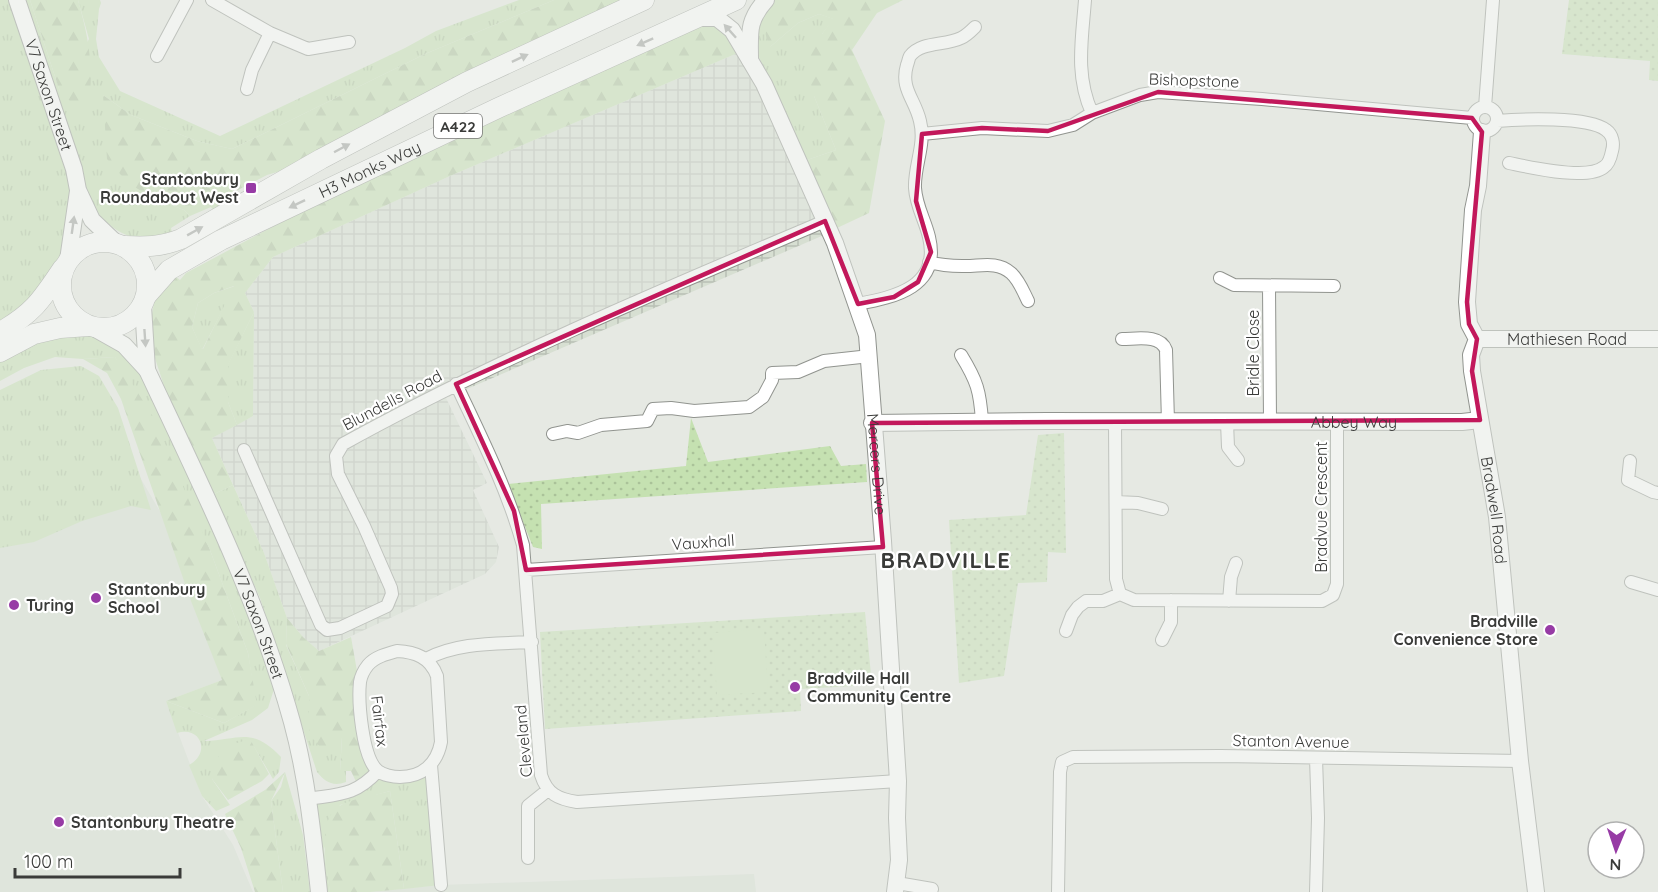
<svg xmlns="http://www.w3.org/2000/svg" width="1658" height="892" font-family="Quicksand,sans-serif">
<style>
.built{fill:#d7dfd2}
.industrial{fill:url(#industrial-grid)}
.grass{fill:url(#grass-tufts)}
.forest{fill:url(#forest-firs);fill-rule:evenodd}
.park{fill:url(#park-dots)}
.pitch{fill:#c5e1b1}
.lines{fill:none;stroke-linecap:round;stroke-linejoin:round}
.street-casing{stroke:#91948f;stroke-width:14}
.secondary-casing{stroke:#91948f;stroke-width:18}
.primary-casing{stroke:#91948f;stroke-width:21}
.street{stroke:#fff;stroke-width:12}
.secondary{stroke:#fff;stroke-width:16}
.primary{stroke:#fff;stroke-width:20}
.oneway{fill:#9c9d9c}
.marked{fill:none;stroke:#c2185b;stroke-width:4.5;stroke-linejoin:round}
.poi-dot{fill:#973ba5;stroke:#fff;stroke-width:2}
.labels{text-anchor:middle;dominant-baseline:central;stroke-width:4.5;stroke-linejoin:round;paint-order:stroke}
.shield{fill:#fff;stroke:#757674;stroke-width:1.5}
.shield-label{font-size:15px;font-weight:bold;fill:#3a3b39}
.street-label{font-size:16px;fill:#3a3b39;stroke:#fff}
.poi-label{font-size:16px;font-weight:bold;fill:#3a3b39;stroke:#fff;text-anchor:start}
.district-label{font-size:22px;font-weight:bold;letter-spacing:1.5px;fill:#3a3b39;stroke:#fff}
</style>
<defs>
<pattern id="industrial-grid" width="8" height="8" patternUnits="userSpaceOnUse" patternTransform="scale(1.5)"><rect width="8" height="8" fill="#d7dfd2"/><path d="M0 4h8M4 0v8" fill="none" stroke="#b9c0b5"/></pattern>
<pattern id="grass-tufts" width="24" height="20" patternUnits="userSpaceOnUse" patternTransform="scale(1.5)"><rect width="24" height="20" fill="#c5e1b1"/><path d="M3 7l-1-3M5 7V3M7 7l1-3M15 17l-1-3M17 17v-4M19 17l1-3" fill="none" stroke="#aac299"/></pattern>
<pattern id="forest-firs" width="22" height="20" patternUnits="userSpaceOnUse" patternTransform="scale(1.5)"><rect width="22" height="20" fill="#c5e1b1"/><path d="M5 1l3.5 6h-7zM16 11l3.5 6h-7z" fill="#aac299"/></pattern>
<pattern id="park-dots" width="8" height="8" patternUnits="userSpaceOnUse" patternTransform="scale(1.5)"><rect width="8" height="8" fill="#c5e1b1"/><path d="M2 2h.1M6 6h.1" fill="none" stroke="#aac299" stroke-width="1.8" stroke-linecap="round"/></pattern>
</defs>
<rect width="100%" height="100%" fill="#e6e9e3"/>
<path class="built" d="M75,366L162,515L222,680L166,701L202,796L233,845L253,892H0V408Z
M754,874L756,892H370L441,885Z"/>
<path class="industrial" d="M740,52L824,235L446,398L487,483L473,490L499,547L496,562L485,574L319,651L303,637L287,618L264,553L212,438L253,416L254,312L245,293L273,257L450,176Z"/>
<path class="grass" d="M0,0H30L60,92L89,39L78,0H100L101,3L99,9L96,39L99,57L120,91L220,136L405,48L436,31L519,0H554L425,54L232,149L197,141L131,115L103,95L153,198L184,210L190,216L171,228L172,233C163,235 153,238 143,238C114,238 96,211 79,191L68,259L20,320L0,321Z
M772,1L790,10L770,47L798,23L819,14L834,19L822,34L814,96L836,150L807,160L756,51V25Z
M235,286L202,350L192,327L198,303L214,293Z
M254,312L253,416L237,425L228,402V364Z
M88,326L147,370L244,602L274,689L268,708L252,720L204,741C240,740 251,726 281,757L279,772L273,779L250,740L212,779L230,805L216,811L202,796L189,765C211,753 201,726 177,733L166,701L224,723L256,705L248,653L210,550L115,357L83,359L55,357L24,368L0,381V352Z
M81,366L99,376L118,408L151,510L131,506L82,521L34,542L0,548V390L41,370Z
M233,485L264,553L287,618L286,645L309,696V733L342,737L340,770L346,771V782C333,787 325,782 317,772L260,598L214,494Z
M431,765L441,885L404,889L390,791L340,805L324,849L330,892H319L308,799L351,792L378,771L396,777Z
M285,772L303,835L310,892H283L271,801L281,787Z"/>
<path class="forest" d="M30,0H78C88,35 95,70 88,107L80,110L60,92Z
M554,0H644L321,159L267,175L236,191L213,210L211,207L190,216L184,210L153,198L128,183L107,159L103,95L131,115L197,141L232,149L425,54Z
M774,0H903L877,13L852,50L885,121L869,213L837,228L807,160L836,150L814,96L802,49L822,34L833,19L819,14L798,23L770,47L766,36L764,22L789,11L772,1Z
M717,23L740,52L450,176L273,257L245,293L254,312L228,365V402L237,425L212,438L233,485L214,494L166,392L152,349L151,320L155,297L174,275L180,280L186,273L274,226L296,210L690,26ZM234,286L203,349H202L192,327L198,303L214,293Z
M115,357L154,418L210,550L248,653L257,705L224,723L166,701L222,680L191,601L121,399L107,373L83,359Z
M287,618L303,637L319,651L351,637L360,688L366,749L378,771L359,788L351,771H340L342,738L323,751L309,733V696L286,644Z
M250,739L269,774L262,781L228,800L212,779L221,748Z
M285,772L271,801L283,892H255L241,848L225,814L265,790Z
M390,791L404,889L370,892H330C327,868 315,819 341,805C354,798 376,795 390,791Z"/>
<path class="park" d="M1569,0H1658V81L1649,80L1650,61L1562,54Z
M691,418L708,462L830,446L841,466L866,464L867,482L541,504L542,549L533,547L508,484L686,466Z
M1064,433L1066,553L1048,552L1047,582L1018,583L1004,676L959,683L949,520L1026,515L1038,435Z
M865,612L872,685L800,689L801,711L545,729L540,632Z"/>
<path class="pitch" d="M764,629L768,692L717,695L713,633Z"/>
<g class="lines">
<g class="street-casing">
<path id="street" d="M212,0L270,33L308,49L349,42
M1085,0C1082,40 1075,75 1092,113
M157,56L187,0
M247,89L252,70L270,33
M1473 119a12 12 0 1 1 24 0a12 12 0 1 1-24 0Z
M1485,107L1493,0
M1497,121C1521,119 1588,116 1606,130C1613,135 1614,144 1612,151C1611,156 1609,164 1604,167C1587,181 1529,167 1509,163
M922,134L982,128L1048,131L1073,125L1092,113L1140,95L1158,92L1262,99L1472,118
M929,262C940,265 950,266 962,266C979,267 996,260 1011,273C1019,280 1023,291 1028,301
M1220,278L1234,285L1334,286
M1269,286L1270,421
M858,304C895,297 941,287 929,237C925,220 916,206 915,188C914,165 926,145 920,121C915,99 900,89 907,65C908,63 909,57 910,56C922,41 945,46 961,38C966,36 971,31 975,27
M1122,339C1137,339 1160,334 1166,350L1168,422
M961,355C977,381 980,391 982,421
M456,384C481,437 507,488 523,545L541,775C547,794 558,799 577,802L898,781
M1115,422L1116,579L1120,594L1134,600L1322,601L1333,595L1337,584V421
M1227,422L1228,447L1238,460
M553,434L567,431L578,433L601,425L647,421L653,409L671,408L694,411L749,407L763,397L772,380V373L798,372L824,361L870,356
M244,450L321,625L327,630L340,628L387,606L392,594L391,588L364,526L338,474L336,456L343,444C497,359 664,289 825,221
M1630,461L1628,480L1653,492L1658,493
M1116,502L1138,503L1162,509
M526,570L883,547
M1631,582L1658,590
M1229,601L1231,577L1236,563
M1066,631L1072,615L1078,607L1086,601H1103L1120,594
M1162,640L1171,622V600
M397,651C415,652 430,657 437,676L441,742C437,764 422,777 400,777C393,777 383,775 378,771C362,758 358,701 360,682C361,676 364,670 368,665C375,657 386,654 397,651Z
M426,659C459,642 495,644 532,642
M431,765L441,885
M308,799C339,794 355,796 378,771
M528,858V806L548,790
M897,883L932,889
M1058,892L1060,772L1062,762L1073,757L1220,756L1520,761
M1316,892L1318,818L1316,758"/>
</g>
<g class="secondary-casing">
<g id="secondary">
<path id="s1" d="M17,0L74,169L78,190L92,220L116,243"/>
<path id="s2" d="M698,18H717L732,30L764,84L835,243L867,335L883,541L898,781L897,818L899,860L895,892"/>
<path d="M750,60C750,33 747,21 766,0"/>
<path id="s3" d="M1482,132L1478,186L1473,210L1467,302L1469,324L1477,339L1471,355L1472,371L1497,517L1520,761L1536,892"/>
<path d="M68,260L78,191"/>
<path d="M143,306L147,370"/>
<path id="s4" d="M92,327L124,345L147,370C201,485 258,599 292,722C307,777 313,835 319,892"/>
<path id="s5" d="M1477,339H1658"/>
<path id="s6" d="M872,423L1048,421L1462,422L1480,420"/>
</g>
</g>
<g class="primary-casing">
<g id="primary">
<circle cx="104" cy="285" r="43"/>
<path d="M125,246C145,247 161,247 181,239L321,159L467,82L644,0"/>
<path id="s7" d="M147,295L169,270L221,240L498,108L736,0"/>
<path d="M0,332C34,313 42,299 63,268"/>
<path d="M0,352L34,334L60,328L88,326"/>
</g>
</g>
<use href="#street" class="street"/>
<use href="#secondary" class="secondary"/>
<use href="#primary" class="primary"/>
</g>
<defs><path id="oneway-solid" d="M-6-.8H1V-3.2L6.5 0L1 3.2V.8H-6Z" transform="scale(1.5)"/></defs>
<g class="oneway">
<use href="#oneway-solid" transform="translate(730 31) rotate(-132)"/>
<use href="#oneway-solid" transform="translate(645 42) rotate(156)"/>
<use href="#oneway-solid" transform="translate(520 58) rotate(-25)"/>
<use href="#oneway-solid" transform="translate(342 148) rotate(-28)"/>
<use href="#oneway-solid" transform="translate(297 204) rotate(154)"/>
<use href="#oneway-solid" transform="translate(73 225) rotate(-82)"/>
<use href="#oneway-solid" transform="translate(195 231) rotate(-29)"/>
<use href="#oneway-solid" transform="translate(145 338) rotate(86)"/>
</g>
<path d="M0 0H1658V892H0ZM1158,92L1472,118L1482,132L1467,302L1469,324L1477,339L1472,371L1480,420L872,423L883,547L526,570L514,511L456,384L825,221L858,304L894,297L918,282L931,252L916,201L922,134L982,128L1048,131Z" fill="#e6e9e3" fill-opacity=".55" fill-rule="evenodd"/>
<path class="marked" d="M1158,92L1472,118L1482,132L1467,302L1469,324L1477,339L1472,371L1480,420L872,423L883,547L526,570L514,511L456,384L825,221L858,304L894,297L918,282L931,252L916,201L922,134L982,128L1048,131Z"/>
<g class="poi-dot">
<rect x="245" y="182" width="12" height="12" rx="3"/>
<circle cx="96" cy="598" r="6"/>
<circle cx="14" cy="605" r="6"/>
<circle cx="1550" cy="630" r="6"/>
<circle cx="795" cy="687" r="6"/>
<circle cx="59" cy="822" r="6"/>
</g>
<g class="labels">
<rect class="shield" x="434" y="114" width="48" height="24" rx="4.5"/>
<g class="shield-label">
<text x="458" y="126">A422</text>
</g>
<g class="street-label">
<text transform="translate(1194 80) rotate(2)">Bishopstone</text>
<text stroke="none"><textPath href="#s1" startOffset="100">V7 Saxon Street</textPath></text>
<text stroke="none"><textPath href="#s7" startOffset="258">H3 Monks Way</textPath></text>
<text stroke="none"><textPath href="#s5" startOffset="90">Mathiesen Road</textPath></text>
<text transform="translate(1253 353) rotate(-90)">Bridle Close</text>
<text transform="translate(392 400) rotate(-28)">Blundells Road</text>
<text stroke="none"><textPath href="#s6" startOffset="482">Abbey Way</textPath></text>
<text stroke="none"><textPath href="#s2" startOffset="502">Mercers Drive</textPath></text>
<text transform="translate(1321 507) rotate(-90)">Bradvue Crescent</text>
<text stroke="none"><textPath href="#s3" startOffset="384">Bradwell Road</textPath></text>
<text transform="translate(703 542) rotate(-4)">Vauxhall</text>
<text stroke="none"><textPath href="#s4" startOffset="348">V7 Saxon Street</textPath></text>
<text transform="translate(380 721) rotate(83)">Fairfax</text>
<text transform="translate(523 741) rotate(-95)">Cleveland</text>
<text transform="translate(1291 741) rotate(1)">Stanton Avenue</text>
</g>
<g class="poi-label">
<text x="239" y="179" text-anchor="end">Stantonbury<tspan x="239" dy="18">Roundabout West</tspan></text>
<text x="108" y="589">Stantonbury<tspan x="108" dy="18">School</tspan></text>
<text x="26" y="605">Turing</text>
<text x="1538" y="621" text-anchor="end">Bradville<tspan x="1538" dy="18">Convenience Store</tspan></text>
<text x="807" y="678">Bradville Hall<tspan x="807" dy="18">Community Centre</tspan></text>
<text x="71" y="822">Stantonbury Theatre</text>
</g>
<g class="district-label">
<text x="946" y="560">BRADVILLE</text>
</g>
</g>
<g transform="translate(1616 850) rotate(182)"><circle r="28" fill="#ffffff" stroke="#b0b1b0" stroke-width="1.5"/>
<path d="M0-4.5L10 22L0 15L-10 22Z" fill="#973ba5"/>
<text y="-9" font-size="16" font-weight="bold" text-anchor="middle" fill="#3a3b39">N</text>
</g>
<path d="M15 868v9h165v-9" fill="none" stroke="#3a3b39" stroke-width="3"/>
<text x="24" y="868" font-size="18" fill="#3a3b39" stroke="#ffffff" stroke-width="4.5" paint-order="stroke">100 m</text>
</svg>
